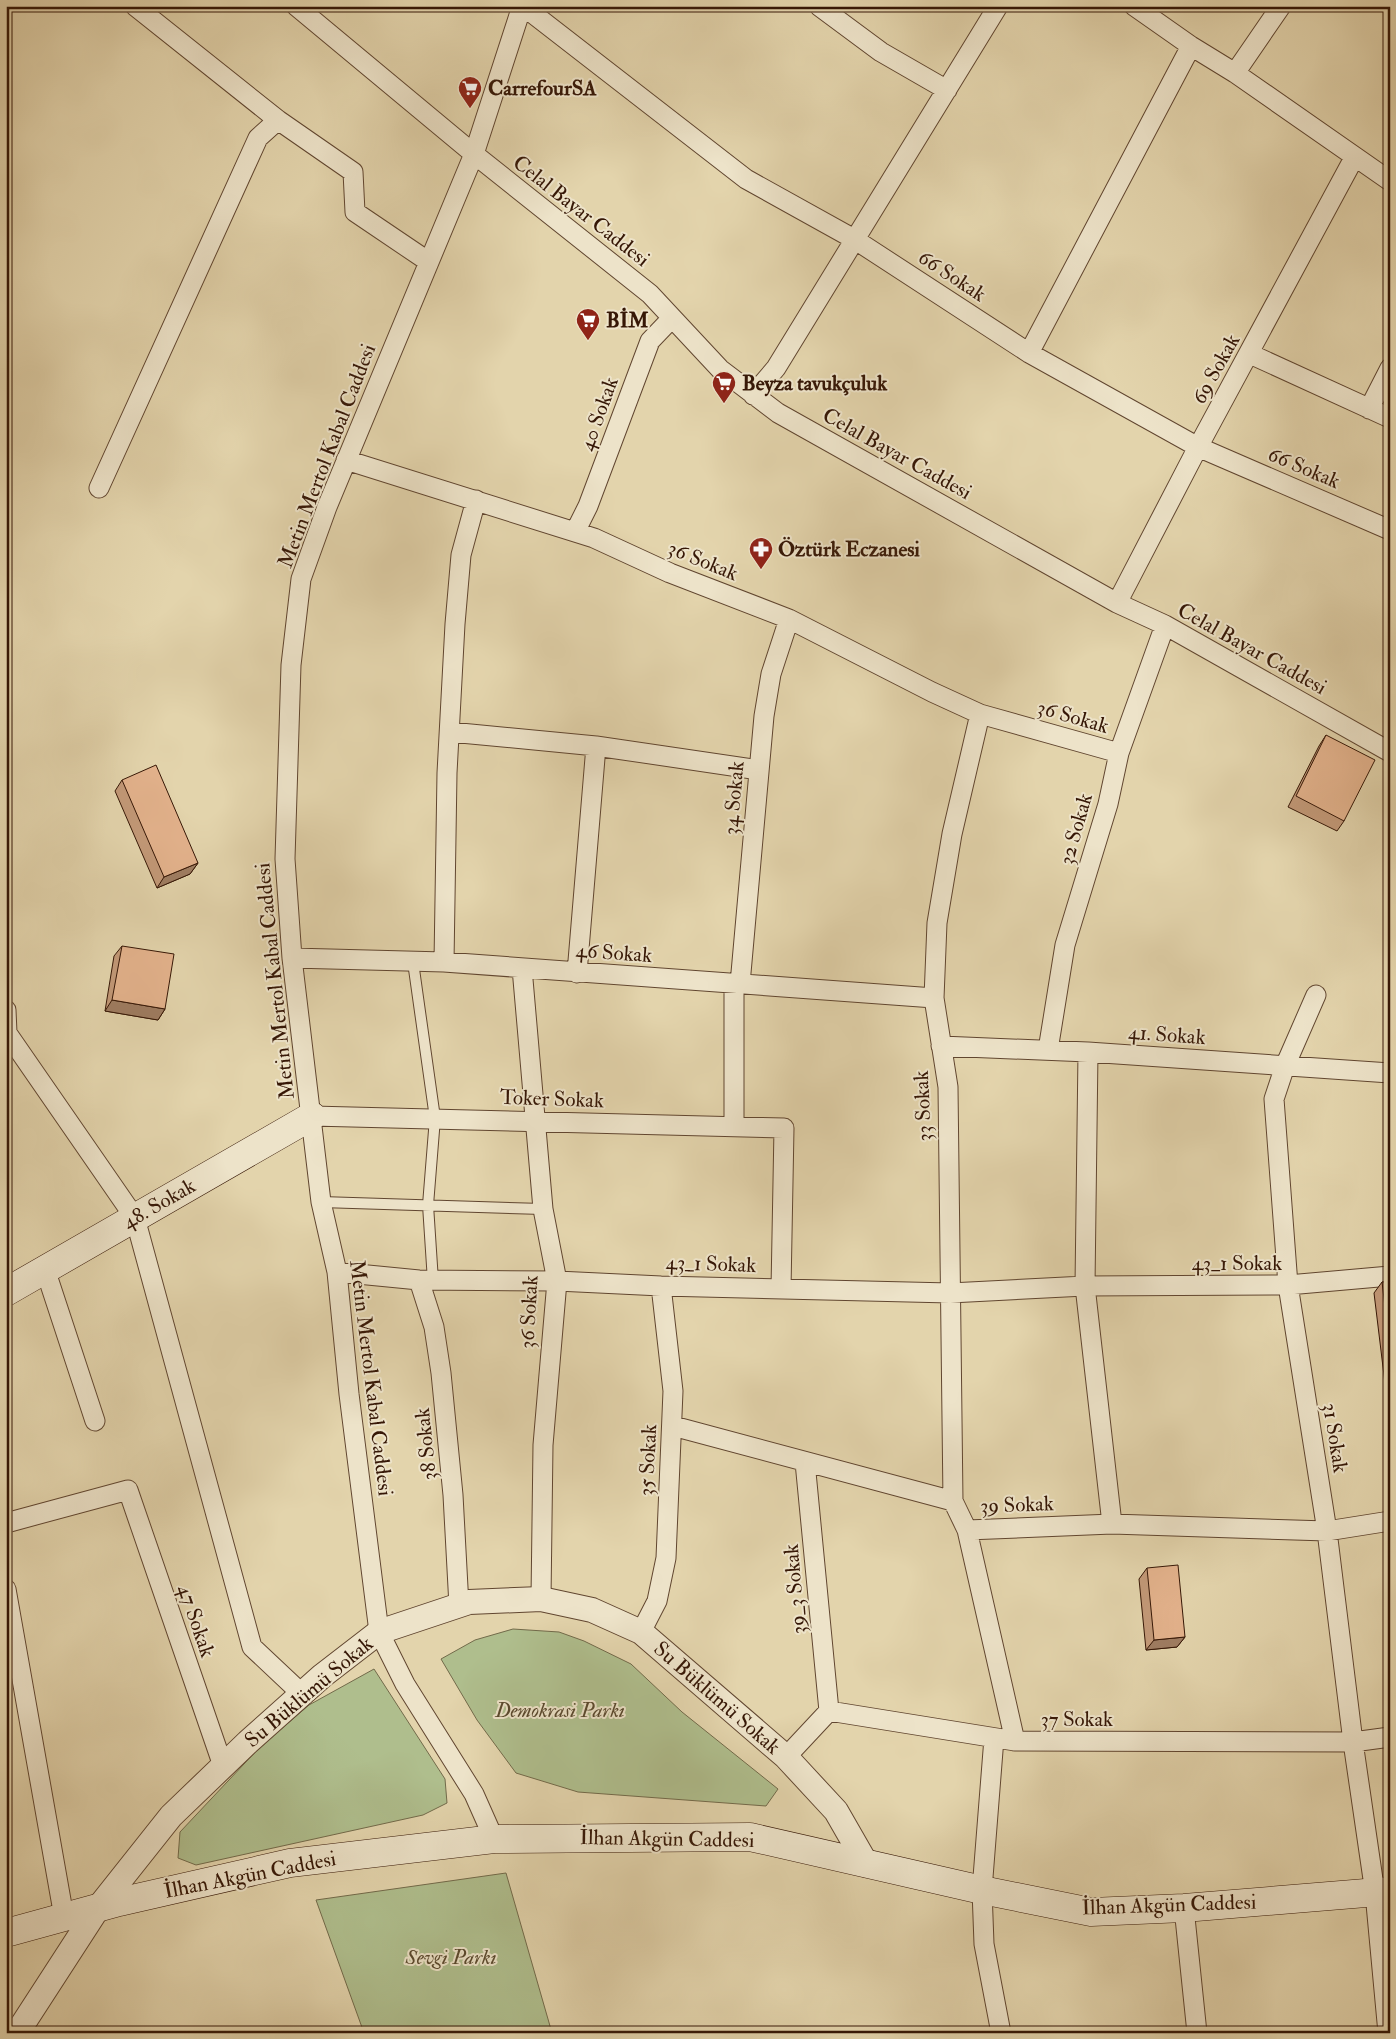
<svg xmlns="http://www.w3.org/2000/svg" width="1396" height="2039" font-family="'IM FELL Double Pica',serif">
<style>
.green{fill:#afbe8d;stroke:#726a4a}
.lines{fill:none;stroke-linecap:round;stroke-linejoin:round}
.service-casing{stroke:#614630;stroke-width:12}
.minor-casing{stroke:#614630;stroke-width:21}
.tertiary-casing{stroke:#614630;stroke-width:26}
.secondary-casing{stroke:#361706;stroke-width:29}
.service{stroke:#ede3c9;stroke-width:10}
.minor{stroke:#ede3c9;stroke-width:19}
.tertiary{stroke:#ede3c9;stroke-width:24}
.secondary{stroke:#ede3c9;stroke-width:28}
.wall{fill:#c39978;stroke:#361706}
.shaded-wall{fill:#9f7d62;stroke:#361706}
.building{fill:#e3b28c;stroke:#361706}
.labels{text-anchor:middle;dominant-baseline:central;stroke-width:4;stroke-linejoin:round;paint-order:stroke}
.poi-label{font-size:21px;font-weight:bold;fill:#361706;stroke:#ede3c9;text-anchor:start}
.street-label{font-size:21px;fill:#361706;stroke:#ede3c9}
.park-label{font-size:21px;font-style:italic;fill:#5a492e;stroke:#ede3c9}
</style>
<rect width="100%" height="100%" fill="#e3d4ac"/>
<filter id="stains"><feTurbulence type="fractalNoise" baseFrequency=".004" numOctaves="4"/><feColorMatrix values="0 0 0 0 .2 0 0 0 0 .09 0 0 0 0 .02 0 0 0 .5 -.17"/></filter>
<radialGradient id="worn" r=".72"><stop offset=".6" stop-color="#630" stop-opacity="0"/><stop offset="1" stop-color="#630" stop-opacity=".3"/></radialGradient>
<path class="green" d="M513,1629L559,1632L584,1641L631,1664L682,1712L778,1789L766,1806L578,1792L516,1773L477,1720L441,1659L475,1640Z
M374,1669L445,1779L447,1803L423,1815L196,1865L178,1858L180,1832L260,1747L309,1705Z
M506,1873L552,2033H364L316,1900Z"/>
<g class="lines">
<g class="service-casing">
<path id="service" d="M413,962L435,1118L428,1205L433,1281
M321,1202L543,1209"/>
</g>
<g class="minor-casing">
<path id="minor" d="M296,6L474,154L650,294L720,369L778,413L1117,603L1165,625L1390,752
M523,6L746,179L854,239L1029,353L1198,447L1390,530
M819,6L881,52L947,90
M1134,6L1191,46L1235,73L1390,181
M1235,73L1281,6
M278,120L353,172L355,212L429,262
M1029,353L1191,46
M1250,354L1390,418
M753,395L776,368L998,6
M1369,409L1390,368
M346,460L594,538L670,573L789,619L932,692L980,714L1119,753
M99,488L258,138L278,120L135,6
M575,532L588,506L650,341L672,318
M1117,603L1198,447L1354,158
M980,714L952,834L937,923L934,998L948,1087L953,1501L967,1530L1112,1524L1327,1531L1390,1521
M450,732L596,746L759,770
M292,958L444,962L934,998
M444,962L447,773L455,624L461,555L476,500
M522,968L543,1209L557,1281L543,1445L541,1599
M577,973L596,746
M740,984L764,716L771,674L789,619
M1316,995L1285,1066L1274,1099L1288,1285L1327,1531L1353,1742L1375,1893L1388,2033
M6,1010L7,1033L135,1218L252,1647L302,1694
M941,1046L1088,1052L1390,1073
M1048,1050L1065,945L1108,804L1119,753L1165,625
M312,1116L784,1128L781,1289
M734,1127V984
M45,1269L95,1421
M337,1272L419,1280L557,1281L661,1286L950,1293L1085,1286L1088,1052
M419,1280L434,1327L441,1373L453,1495L459,1606
M673,1426L953,1501
M805,1462L829,1711
M6,1523L128,1490L223,1766
M1112,1524L1085,1286L1288,1285L1390,1276
M967,1530L1015,1741
M6,1589L64,1917
M641,1632L657,1601L666,1558L673,1391L661,1286
M994,1738L982,1890L984,1944L1001,2033
M786,1757L829,1711L1015,1741L1353,1742L1390,1737
M494,1839L474,1794L405,1684L379,1632L349,1394L337,1272L321,1202L292,958L285,859L291,665L301,579L327,507L474,154L522,6
M1184,1908L1197,2033"/>
</g>
<g class="tertiary-casing">
<path id="tertiary" d="M17,2033L98,1908L171,1816L248,1742L322,1676L379,1632L469,1602L541,1599L592,1610L641,1632L786,1757L836,1811L867,1865"/>
</g>
<g class="secondary-casing">
<path id="secondary" d="M6,1292L312,1116
M6,1933L119,1902L290,1863L494,1839L750,1837L982,1890L1091,1912L1184,1908L1390,1891"/>
</g>
<use href="#service" class="service"/>
<use href="#minor" class="minor"/>
<use href="#tertiary" class="tertiary"/>
<use href="#secondary" class="secondary"/>
</g>
<path class="wall" d="M1326,735L1344,821L1337,831L1288,807L1319,746Z
M122,780L198,863L190,874L157,888L115,791Z
M122,946L165,1009L158,1020L105,1011L114,956Z
M1382,1282H1390V1425L1374,1293Z
M1147,1568L1185,1637L1177,1647L1146,1650L1139,1579Z"/>
<path class="shaded-wall" d="M198,863L190,874L157,888L164,877Z
M112,1000L165,1009L158,1020L105,1011Z
M1185,1637L1177,1647L1146,1650L1154,1640Z"/>
<path class="building" d="M1326,735L1375,760L1344,821L1296,796Z
M156,765L198,863L164,877L122,780Z
M122,946L174,954L165,1009L112,1000Z
M1382,1282H1390V1349Z
M1178,1565L1185,1637L1154,1640L1147,1568Z"/>
<defs>
<g id="supermarket-pin" transform="scale(1.25)"><path d="M0 17L-7.5 6A9.5 9.5 0 1 1 7.5 6Z" fill="#8f2418" stroke="#ede3c9"/><path d="M-6-5.5h2.5l.6 2H6L4.5 2H-2.5L-4.4-4H-6ZM-1.5 3.2a1.3 1.3 0 1 0 .1 0ZM3 3.2a1.3 1.3 0 1 0 .1 0Z" fill="#fff"/></g>
<g id="pharmacy-pin" transform="scale(1.25)"><path d="M0 17L-7.5 6A9.5 9.5 0 1 1 7.5 6Z" fill="#8f2418" stroke="#ede3c9"/><path d="M-2-6h4v4h4v4h-4v4h-4v-4h-4v-4h4Z" fill="#fff"/></g>
</defs>
<g fill-rule="evenodd">
<use href="#supermarket-pin" x="470" y="88"/>
<use href="#supermarket-pin" x="588" y="320"/>
<use href="#supermarket-pin" x="724" y="383"/>
<use href="#pharmacy-pin" x="761" y="549"/>
</g>
<g class="labels">
<g class="poi-label">
<text x="488" y="88">CarrefourSA</text>
<text x="606" y="320">BİM</text>
<text x="742" y="383">Beyza tavukçuluk</text>
<text x="778" y="549">Öztürk Eczanesi</text>
</g>
<g class="street-label">
<text transform="translate(581 211) rotate(38)">Celal Bayar Caddesi</text>
<text transform="translate(952 276) rotate(33)">66 Sokak</text>
<text transform="translate(1216 369) rotate(-61)">69 Sokak</text>
<text transform="translate(599 414) rotate(-70)">40 Sokak</text>
<text transform="translate(897 454) rotate(29)">Celal Bayar Caddesi</text>
<text transform="translate(327 456) rotate(-69)">Metin Mertol Kabal Caddesi</text>
<text transform="translate(1304 468) rotate(23)">66 Sokak</text>
<text transform="translate(703 561) rotate(22)">36 Sokak</text>
<text transform="translate(1252 649) rotate(29)">Celal Bayar Caddesi</text>
<text transform="translate(1073 717) rotate(16)">36 Sokak</text>
<text transform="translate(734 798) rotate(-85)">34 Sokak</text>
<text transform="translate(1076 829) rotate(-74)">32 Sokak</text>
<text transform="translate(614 953) rotate(4)">46 Sokak</text>
<text transform="translate(275 981) rotate(-96)">Metin Mertol Kabal Caddesi</text>
<text transform="translate(1167 1035) rotate(4)">41. Sokak</text>
<text transform="translate(552 1099) rotate(2)">Toker Sokak</text>
<text transform="translate(923 1106) rotate(-93)">33 Sokak</text>
<text transform="translate(159 1204) rotate(-30)">48. Sokak</text>
<text x="1237" y="1263">43_1 Sokak</text>
<text transform="translate(711 1264) rotate(2)">43_1 Sokak</text>
<text transform="translate(529 1312) rotate(-87)">36 Sokak</text>
<text transform="translate(371 1378) rotate(83)">Metin Mertol Kabal Caddesi</text>
<text transform="translate(1335 1438) rotate(81)">31 Sokak</text>
<text transform="translate(426 1444) rotate(-96)">38 Sokak</text>
<text transform="translate(648 1460) rotate(-87)">35 Sokak</text>
<text transform="translate(1017 1505) rotate(-2)">39 Sokak</text>
<text transform="translate(795 1589) rotate(-95)">39_3 Sokak</text>
<text transform="translate(196 1621) rotate(71)">47 Sokak</text>
<text transform="translate(309 1692) rotate(-40)">Su Büklümü Sokak</text>
<text transform="translate(717 1698) rotate(41)">Su Büklümü Sokak</text>
<text x="1077" y="1719">37 Sokak</text>
<text transform="translate(667 1839) rotate(1)">İlhan Akgün Caddesi</text>
<text transform="translate(250 1875) rotate(-11)">İlhan Akgün Caddesi</text>
<text transform="translate(1169 1905) rotate(-2)">İlhan Akgün Caddesi</text>
</g>
<g class="park-label">
<text x="560" y="1710">Demokrasi Parkı</text>
<text x="451" y="1957">Sevgi Parkı</text>
</g>
</g>
<rect width="1396" height="2039" fill="none" stroke="#e3d4ac" stroke-width="25"/>
<rect x="8" y="8" width="1381" height="2024" fill="none" stroke="#361706" stroke-width="2.5"/>
<rect x="12" y="12" width="1371" height="2014" fill="none" stroke="#361706"/>
<rect width="100%" height="100%" filter="url(#stains)"/>
<rect width="100%" height="100%" fill="url(#worn)"/>
</svg>
